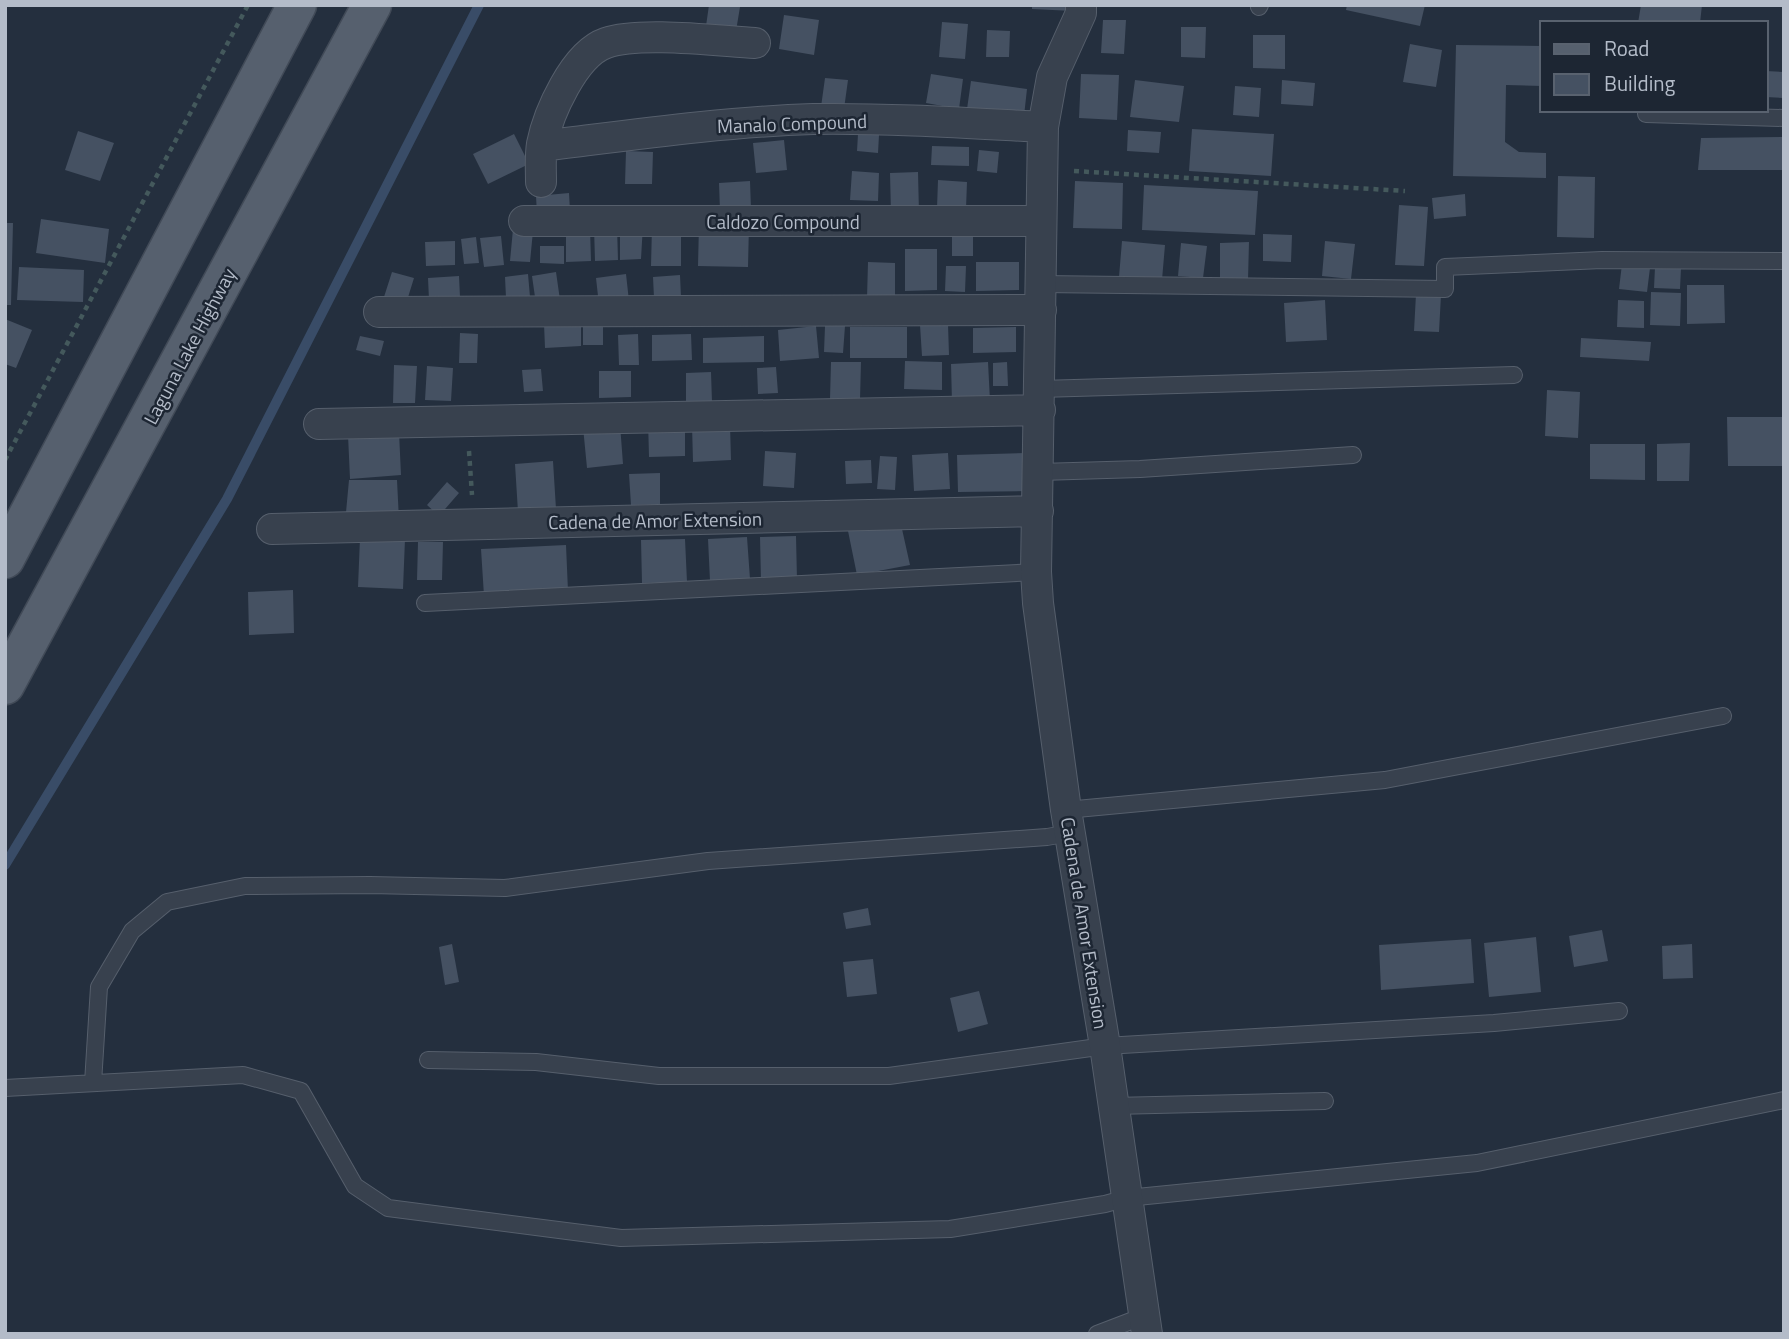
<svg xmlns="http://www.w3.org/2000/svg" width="1789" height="1339" font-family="'Titillium Web',sans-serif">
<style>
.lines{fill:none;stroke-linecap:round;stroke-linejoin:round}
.stream{stroke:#394c67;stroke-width:10}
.building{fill:#455162}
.lane-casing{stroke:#565f6c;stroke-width:18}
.street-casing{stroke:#565f6c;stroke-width:32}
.primary-casing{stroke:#414a57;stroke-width:41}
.path{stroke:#44595c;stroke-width:4.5;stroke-dasharray:5 5;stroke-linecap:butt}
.lane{stroke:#38414e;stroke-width:16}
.street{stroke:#38414e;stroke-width:30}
.primary{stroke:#56606e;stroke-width:38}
.labels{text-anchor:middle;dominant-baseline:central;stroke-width:5;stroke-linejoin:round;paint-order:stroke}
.street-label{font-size:19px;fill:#b4bcc9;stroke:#1d2633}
</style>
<rect width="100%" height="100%" fill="#242f3e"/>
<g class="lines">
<path class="stream" d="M5,865L227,499L479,5"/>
</g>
<path class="building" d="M709,5L740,7L735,37L705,33Z
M1032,5H1073V11L1032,9Z
M1347,5H1425L1420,26L1346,10Z
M1641,5H1702L1700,23H1638Z
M784,15L819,20L814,55L779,49Z
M1103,20H1126L1124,54L1101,53Z
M942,22L968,24L965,59L939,57Z
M1181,27H1206L1205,58L1181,57Z
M987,30L1010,31L1009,57H986Z
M1253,35H1285V69L1253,68Z
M1410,44L1442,50L1436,87L1403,82Z
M1456,45L1542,46V86L1506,85L1505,142L1519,152L1546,153V178L1453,176Z
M1766,71L1784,72V98L1766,97Z
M931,74L963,79L959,109L926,103Z
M1081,74L1119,75L1117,120L1079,118Z
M825,78L848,80L844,109L821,107Z
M1135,80L1184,86L1179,122L1130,117Z
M1282,80L1315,83L1313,106L1281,104Z
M971,81L1027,89L1024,116L967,109Z
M1235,86L1261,88L1259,117L1233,115Z
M1192,129L1274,134L1271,176L1189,171Z
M1128,130L1161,132L1159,153L1127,151Z
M78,131L114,143L100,181L65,170Z
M514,134L529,164L488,184L473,154Z
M858,134L879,135L878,153L857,151Z
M1784,137V170H1698L1701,138Z
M784,140L787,170L756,173L753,143Z
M932,146L969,147V166L931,165Z
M979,150L999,152L997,173L977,171Z
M626,151L653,152L652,184H625Z
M852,171L879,173L878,201L850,200Z
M918,172L919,213L891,214L890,173Z
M1558,176L1595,177L1594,238L1557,237Z
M938,180L967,182L966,209L937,208Z
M750,181L751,209L720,211L719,183Z
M1075,181L1123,183L1122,229L1073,228Z
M1144,185L1258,191L1255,235L1142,230Z
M569,193L570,211L537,214L536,196Z
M1465,194L1466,216L1434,219L1432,198Z
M1399,205L1428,207L1424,266L1395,265Z
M41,219L109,229L105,263L36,253Z
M5,223H13L11,305H5Z
M699,224L749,225L748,267L698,266Z
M643,225L641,259L620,260V227Z
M617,226L618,260L595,261L594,227Z
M652,226L681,227V266H651Z
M566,227H590L591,261L566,262Z
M513,229L533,231L530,262L510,261Z
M952,230H973V256H952Z
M1263,234L1292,235L1291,262L1263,261Z
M501,236L504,265L484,267L480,238Z
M476,237L479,263L464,264L461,239Z
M455,241V265L426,266L425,242Z
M1122,241L1165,245L1162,280L1119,277Z
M1325,241L1355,244L1351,279L1322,276Z
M1249,242L1248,280L1220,279V243Z
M1181,243L1207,246L1203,278L1178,276Z
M540,246H564V264L540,263Z
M905,249H937V290L905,291Z
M868,262L895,263V299L867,298Z
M976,262H1019V290L976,291Z
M1622,264L1650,268L1647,292L1619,289Z
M946,266H966L965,292L945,291Z
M19,267L84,270L83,302L17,300Z
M1655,267L1681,268L1680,289L1654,288Z
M392,272L414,278L405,307L383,300Z
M556,272L560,300L536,304L532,276Z
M528,274L530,297L506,298L505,277Z
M626,274L629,301L599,305L596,278Z
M680,275L681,297L654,298L653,277Z
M459,276L460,297L429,300L428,278Z
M1687,285H1724L1725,323L1687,324Z
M1651,292L1681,293L1680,326L1650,325Z
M1416,294L1441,295L1439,332L1414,331Z
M1325,300L1327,340L1286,342L1284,303Z
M1618,300L1644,301V328L1617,327Z
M5,319L32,330L16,368L5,364Z
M581,322V346L545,348L544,324Z
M948,324L949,355L922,356L920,325Z
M816,326L819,358L780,361L778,330Z
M825,326H845L843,353L824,352Z
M583,327H603V345H583Z
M850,327H907V358H850Z
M1016,327V352L973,353V328Z
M460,333L478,334L477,363H459Z
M638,334L639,365H619L618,335Z
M691,334L692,360L652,361V335Z
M360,336L384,341L380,356L356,350Z
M764,336V362L703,363V338Z
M1581,338L1651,342L1649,361L1580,357Z
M905,361L942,362V390L904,389Z
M831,362H861L860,400L830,399Z
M988,362L990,401L952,403L951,364Z
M1007,362L1008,386H993V363Z
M394,365L417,366L415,403H393Z
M427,366L453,368L451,401L425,400Z
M776,367L778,393L758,394L757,368Z
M541,369L543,391L524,392L522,370Z
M599,371H631V397L599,398Z
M711,372L712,402L686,403V373Z
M1547,390L1580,392L1578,438L1545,436Z
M1727,417H1784V466H1728Z
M685,419V456L649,457L648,420Z
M620,424L623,464L587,468L583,427Z
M730,424L731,460L693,462L692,425Z
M399,432L401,475L350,479L348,435Z
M1690,443L1689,481H1657V444Z
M1590,444H1645V480L1590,479Z
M765,451L796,453L794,488L763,486Z
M948,453L950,489L914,491L912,455Z
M1026,453L1027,491L958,492L957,455Z
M880,456L897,457L895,490L877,489Z
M871,460L872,483L846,484L845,461Z
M553,461L556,509L518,512L515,464Z
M660,473V504L631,505L629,474Z
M349,480H397L399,520L345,523Z
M447,482L459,493L439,516L427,505Z
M900,520L910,565L857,575L848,531Z
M796,536L797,580L761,581L760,537Z
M747,537L750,579L710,581L708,539Z
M360,538L405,539L403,589L358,587Z
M685,539L687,582L642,583L641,540Z
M418,542H443L442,580H417Z
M566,545L568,591L484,596L481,549Z
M293,590L294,633L249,635L248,592Z
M868,908L871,925L846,929L843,913Z
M1602,930L1608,961L1574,967L1569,936Z
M1536,937L1541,992L1489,997L1484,943Z
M1471,939L1474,983L1381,990L1379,945Z
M452,944L459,982L445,985L439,947Z
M1692,944L1693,978L1663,979L1662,946Z
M873,959L877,994L847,997L843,962Z
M979,991L988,1024L958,1032L950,998Z"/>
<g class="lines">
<g class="lane-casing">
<path id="lane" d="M1259,7L1260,5
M1646,114L1784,118
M1041,284L1445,289V267L1602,260L1784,261
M1040,389L1514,375
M1040,472L1140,469L1353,455
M425,603L1036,572
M1066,810L1385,780L1723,716
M428,1060L536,1062L659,1076H889L1105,1046L1494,1023L1619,1011
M93,1083L99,987L132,931L167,902L245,886L370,885L505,888L708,861L1047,837L1070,833
M5,1088L243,1075L301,1091L355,1186L388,1208L621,1238L950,1229L1105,1204L1127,1198L1477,1163L1784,1100
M1113,1106L1325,1101
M1097,1334L1144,1316"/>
</g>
<g class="street-casing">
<path id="street" d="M1081,5V13L1052,77L1043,127L1036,572L1038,603L1066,810L1105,1046L1147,1334
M542,146C632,135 722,122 813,119C890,118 967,123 1043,127
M541,182C541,170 540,156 542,144C548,114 574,54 606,43C639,31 718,41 755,43
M524,221H1041
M379,312L1041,310
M319,424L1040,410
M272,529L1038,511"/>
</g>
<g class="primary-casing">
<path id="primary" d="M5,559L297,5
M5,685L372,5"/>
</g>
<path class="path" d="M1074,171L1405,191
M469,451L472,495
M5,460L248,5"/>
<use href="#lane" class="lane"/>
<use href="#street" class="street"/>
<use href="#primary" class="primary"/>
</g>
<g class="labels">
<g class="street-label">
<text transform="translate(792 123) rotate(-2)">Manalo Compound</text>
<text x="783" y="221">Caldozo Compound</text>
<text transform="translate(189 346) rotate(-62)">Laguna Lake Highway</text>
<text transform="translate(655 520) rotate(-1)">Cadena de Amor Extension</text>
<text transform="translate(1085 923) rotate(81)">Cadena de Amor Extension</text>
</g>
</g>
<rect width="1789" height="1339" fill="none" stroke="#b4bcc9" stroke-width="14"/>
<rect x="1540" y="21" width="228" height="91" fill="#1d2633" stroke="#59626f" stroke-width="2"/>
<rect x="1554" y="44" width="35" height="10" fill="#56606e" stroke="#59626f" stroke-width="2"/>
<text x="1604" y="56" font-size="21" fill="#b4bcc9">Road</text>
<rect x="1554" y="74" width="35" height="21" fill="#455162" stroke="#59626f" stroke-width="2"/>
<text x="1604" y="91" font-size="21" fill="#b4bcc9">Building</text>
</svg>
